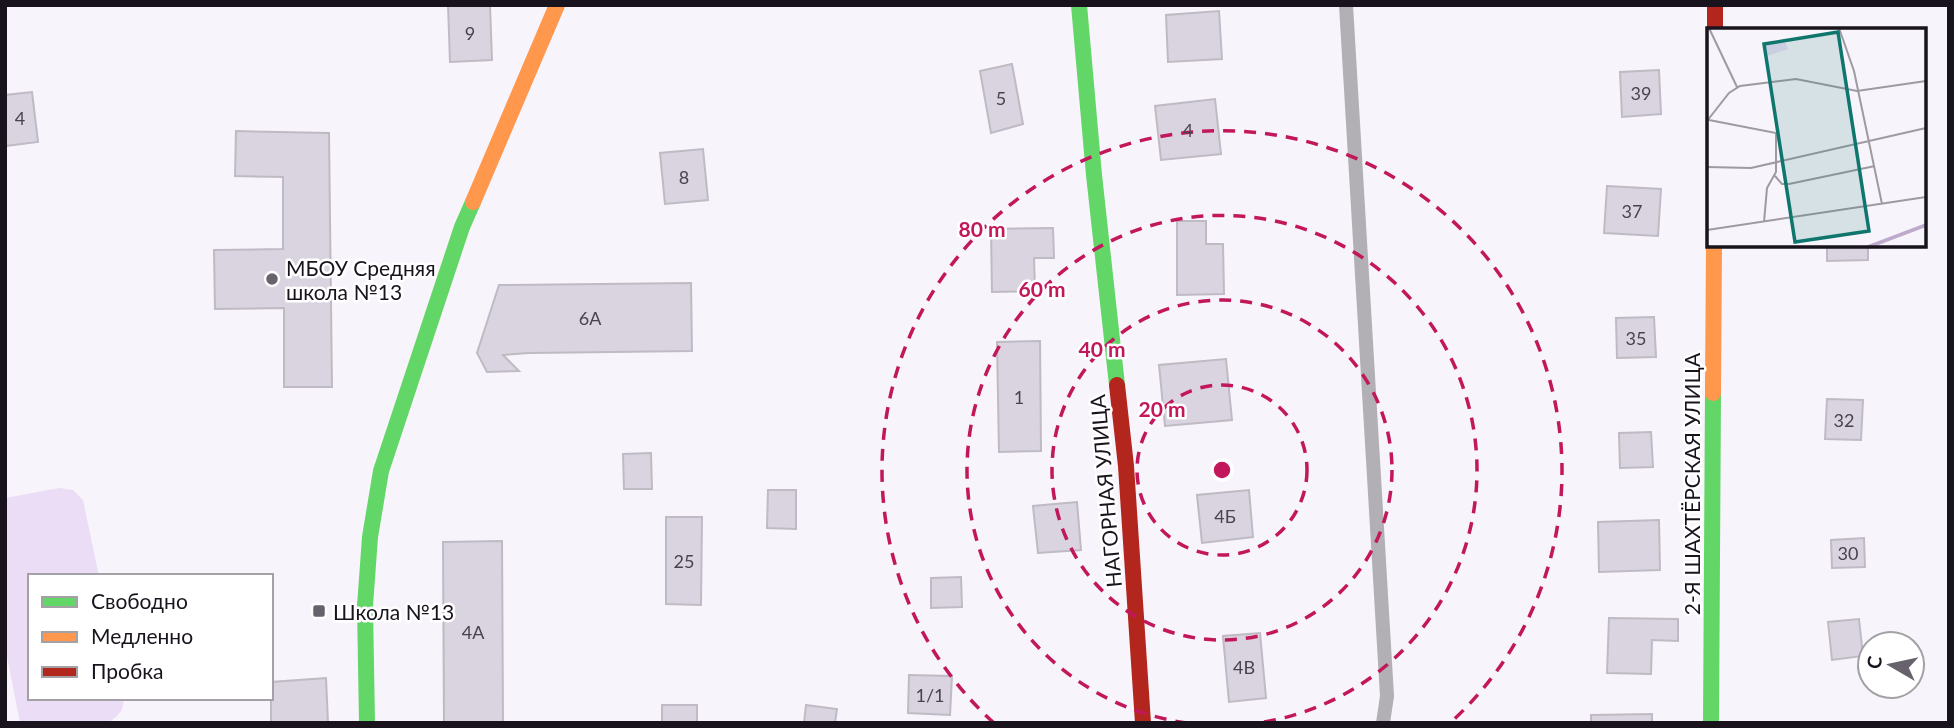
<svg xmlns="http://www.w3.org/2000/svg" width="1954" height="728" font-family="Lato,sans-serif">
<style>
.green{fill:#ebddf6}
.building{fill:#dad4e0;stroke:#bfbac3;stroke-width:2}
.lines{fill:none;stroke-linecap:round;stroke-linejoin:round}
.lane{stroke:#b2b0b4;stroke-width:14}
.fast{stroke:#63d668;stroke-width:16}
.slow{stroke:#ff974d;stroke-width:16}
.jam{stroke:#b3261e;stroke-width:16}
.ring{fill:none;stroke:#c2185b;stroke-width:3.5;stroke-dasharray:12 9}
.poi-dot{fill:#67626b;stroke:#fff;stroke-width:2.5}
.labels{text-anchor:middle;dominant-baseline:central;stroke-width:5;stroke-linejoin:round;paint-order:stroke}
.number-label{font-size:18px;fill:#49434e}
.poi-label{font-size:21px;fill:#19131d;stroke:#fff;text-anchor:start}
.street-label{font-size:21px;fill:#19131d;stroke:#fff}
.inset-river{fill:none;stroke:#beaacb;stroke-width:3.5}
.inset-road{fill:none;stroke:#9f9aa2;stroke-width:2}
.view{fill:#0f766e;fill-opacity:0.15;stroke:#0f766e;stroke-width:3.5}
.inset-edge{fill:none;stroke:#19131d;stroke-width:3.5}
.centre{fill:#c2185b;stroke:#fff;stroke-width:3.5}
.ring-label{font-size:21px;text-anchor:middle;font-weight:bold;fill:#c2185b;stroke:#fff;stroke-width:5;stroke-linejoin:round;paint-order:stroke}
</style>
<rect width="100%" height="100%" fill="#f8f4fb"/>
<path class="green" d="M59,488L73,490L83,500L99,576H30V698H123C125,711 117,717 108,723H20L5,646V498Z"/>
<path class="building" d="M448,5H490L492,60L450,62Z
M1219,11L1222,59L1168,62L1166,15Z
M1012,64L1023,124L991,133L980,71Z
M1659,70L1661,114L1622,117L1620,72Z
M32,92L38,142L5,146V95Z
M1215,99L1221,154L1161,160L1155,106Z
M236,131L329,133L332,387H284V308L215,309L214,250L283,249V177L235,176Z
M703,149L708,200L665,204L660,153Z
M1607,186L1661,189L1658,236L1604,233Z
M1177,221H1206V244H1223L1224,294L1177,295Z
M1053,228L1054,258H1034L1035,291L992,292L991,229Z
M1827,245H1868V260L1827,261Z
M691,283L692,351L529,353L503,355L519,371L487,372L477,353L499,285Z
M1654,317L1656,357L1617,358L1616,318Z
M1040,341L1041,451L999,452L997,342Z
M1226,359L1232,420L1165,426L1159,365Z
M1827,399L1863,400L1861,440L1825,439Z
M1651,432L1653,467L1620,468L1619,433Z
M651,453L652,489H624L623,454Z
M768,490H796V529L767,528Z
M1249,490L1253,537L1202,543L1197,495Z
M1077,502L1081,550L1038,553L1033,506Z
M666,517H702L701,605L666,604Z
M1659,520L1660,570L1599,572L1598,522Z
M1864,538L1865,567L1832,568L1831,540Z
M502,541L503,723H444L443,542Z
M961,577L962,607L931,608V578Z
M1609,618L1678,619V641L1652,640L1651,674L1607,673Z
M1859,619L1863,656L1832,660L1828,622Z
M1260,633L1266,698L1229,702L1223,636Z
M909,675L952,676L950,715L908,713Z
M326,678L328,723H271V682Z
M662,705H697V723H662Z
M806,705L837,709L835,723H804Z
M1652,714V723H1591V715Z"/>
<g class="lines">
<path class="lane" d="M1346,5L1387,696L1383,723"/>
<path class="fast" d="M1079,5L1094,175L1117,385
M367,723L365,606L370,537L381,471L462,227L473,202
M1711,723L1713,393"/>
<path class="slow" d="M473,202L557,5
M1713,393L1714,245"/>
<path class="jam" d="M1715,5V30
M1117,385L1126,466L1143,723"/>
</g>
<g class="ring">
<circle cx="1222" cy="470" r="85"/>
<circle cx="1222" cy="470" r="170"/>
<path d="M1187 723A255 255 0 1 1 1257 723"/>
<path d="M994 723A340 340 0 1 1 1450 723"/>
</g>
<g class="poi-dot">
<circle cx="272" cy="279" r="7"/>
<rect x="312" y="604" width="14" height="14" rx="3.5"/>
</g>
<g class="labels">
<g class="number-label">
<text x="470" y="33">9</text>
<text x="1641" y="93">39</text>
<text x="1001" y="98">5</text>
<text x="20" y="118">4</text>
<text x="1188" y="130">4</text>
<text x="684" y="177">8</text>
<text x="1632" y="211">37</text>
<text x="590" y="318">6А</text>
<text x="1636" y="338">35</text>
<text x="1019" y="397">1</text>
<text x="1844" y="420">32</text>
<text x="1225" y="516">4Б</text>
<text x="1848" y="553">30</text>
<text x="684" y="561">25</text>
<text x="473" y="632">4А</text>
<text x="1244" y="667">4В</text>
<text x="930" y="695">1/1</text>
</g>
<g class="poi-label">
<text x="286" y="267">МБОУ Средняя<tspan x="286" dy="24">школа №13</tspan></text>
<text x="333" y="611">Школа №13</text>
</g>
<g class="street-label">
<text transform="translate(1691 484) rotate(-90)">2-Я ШАХТЁРСКАЯ УЛИЦА</text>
<text transform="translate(1105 491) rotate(-95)">НАГОРНАЯ УЛИЦА</text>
</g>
</g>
<g transform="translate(1707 28)">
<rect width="219" height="219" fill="#f8f4fb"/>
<path d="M77,11L81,21L60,28L57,18Z" fill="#ebddf6"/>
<path class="inset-river" d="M161,219L219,197"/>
<path class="inset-road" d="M2,0L30,59M132,0L147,43L175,176M2,92L69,105V144L60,160L57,194M0,93L22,65L33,58L89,51L150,63L219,53M0,139L44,140L219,100M68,148L75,156H82L168,138M0,202L219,169"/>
<path class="view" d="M131,4L162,203L88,214L57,16Z"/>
<rect width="219" height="219" class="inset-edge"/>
</g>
<circle cx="1222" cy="470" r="10" class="centre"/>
<g class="ring-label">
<text x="982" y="237">80 m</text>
<text x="1042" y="297">60 m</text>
<text x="1102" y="357">40 m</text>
<text x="1162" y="417">20 m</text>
</g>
<rect width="1954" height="728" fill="none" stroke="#19131d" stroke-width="14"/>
<rect x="28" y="574" width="245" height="126" fill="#ffffff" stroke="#a3a1a5" stroke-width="2"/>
<rect x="42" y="597" width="35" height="10" fill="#63d668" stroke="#a3a1a5" stroke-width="2"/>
<text x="91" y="609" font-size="21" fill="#19131d">Свободно</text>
<rect x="42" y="632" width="35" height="10" fill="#ff974d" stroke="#a3a1a5" stroke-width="2"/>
<text x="91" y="644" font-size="21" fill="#19131d">Медленно</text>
<rect x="42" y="667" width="35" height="10" fill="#b3261e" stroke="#a3a1a5" stroke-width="2"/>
<text x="91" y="679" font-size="21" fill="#19131d">Пробка</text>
<g transform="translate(1891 665) rotate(279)"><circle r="33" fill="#ffffff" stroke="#a3a1a5" stroke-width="2"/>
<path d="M0-5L12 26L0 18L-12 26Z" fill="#67626b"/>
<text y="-10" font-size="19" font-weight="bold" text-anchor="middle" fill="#19131d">С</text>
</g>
</svg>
